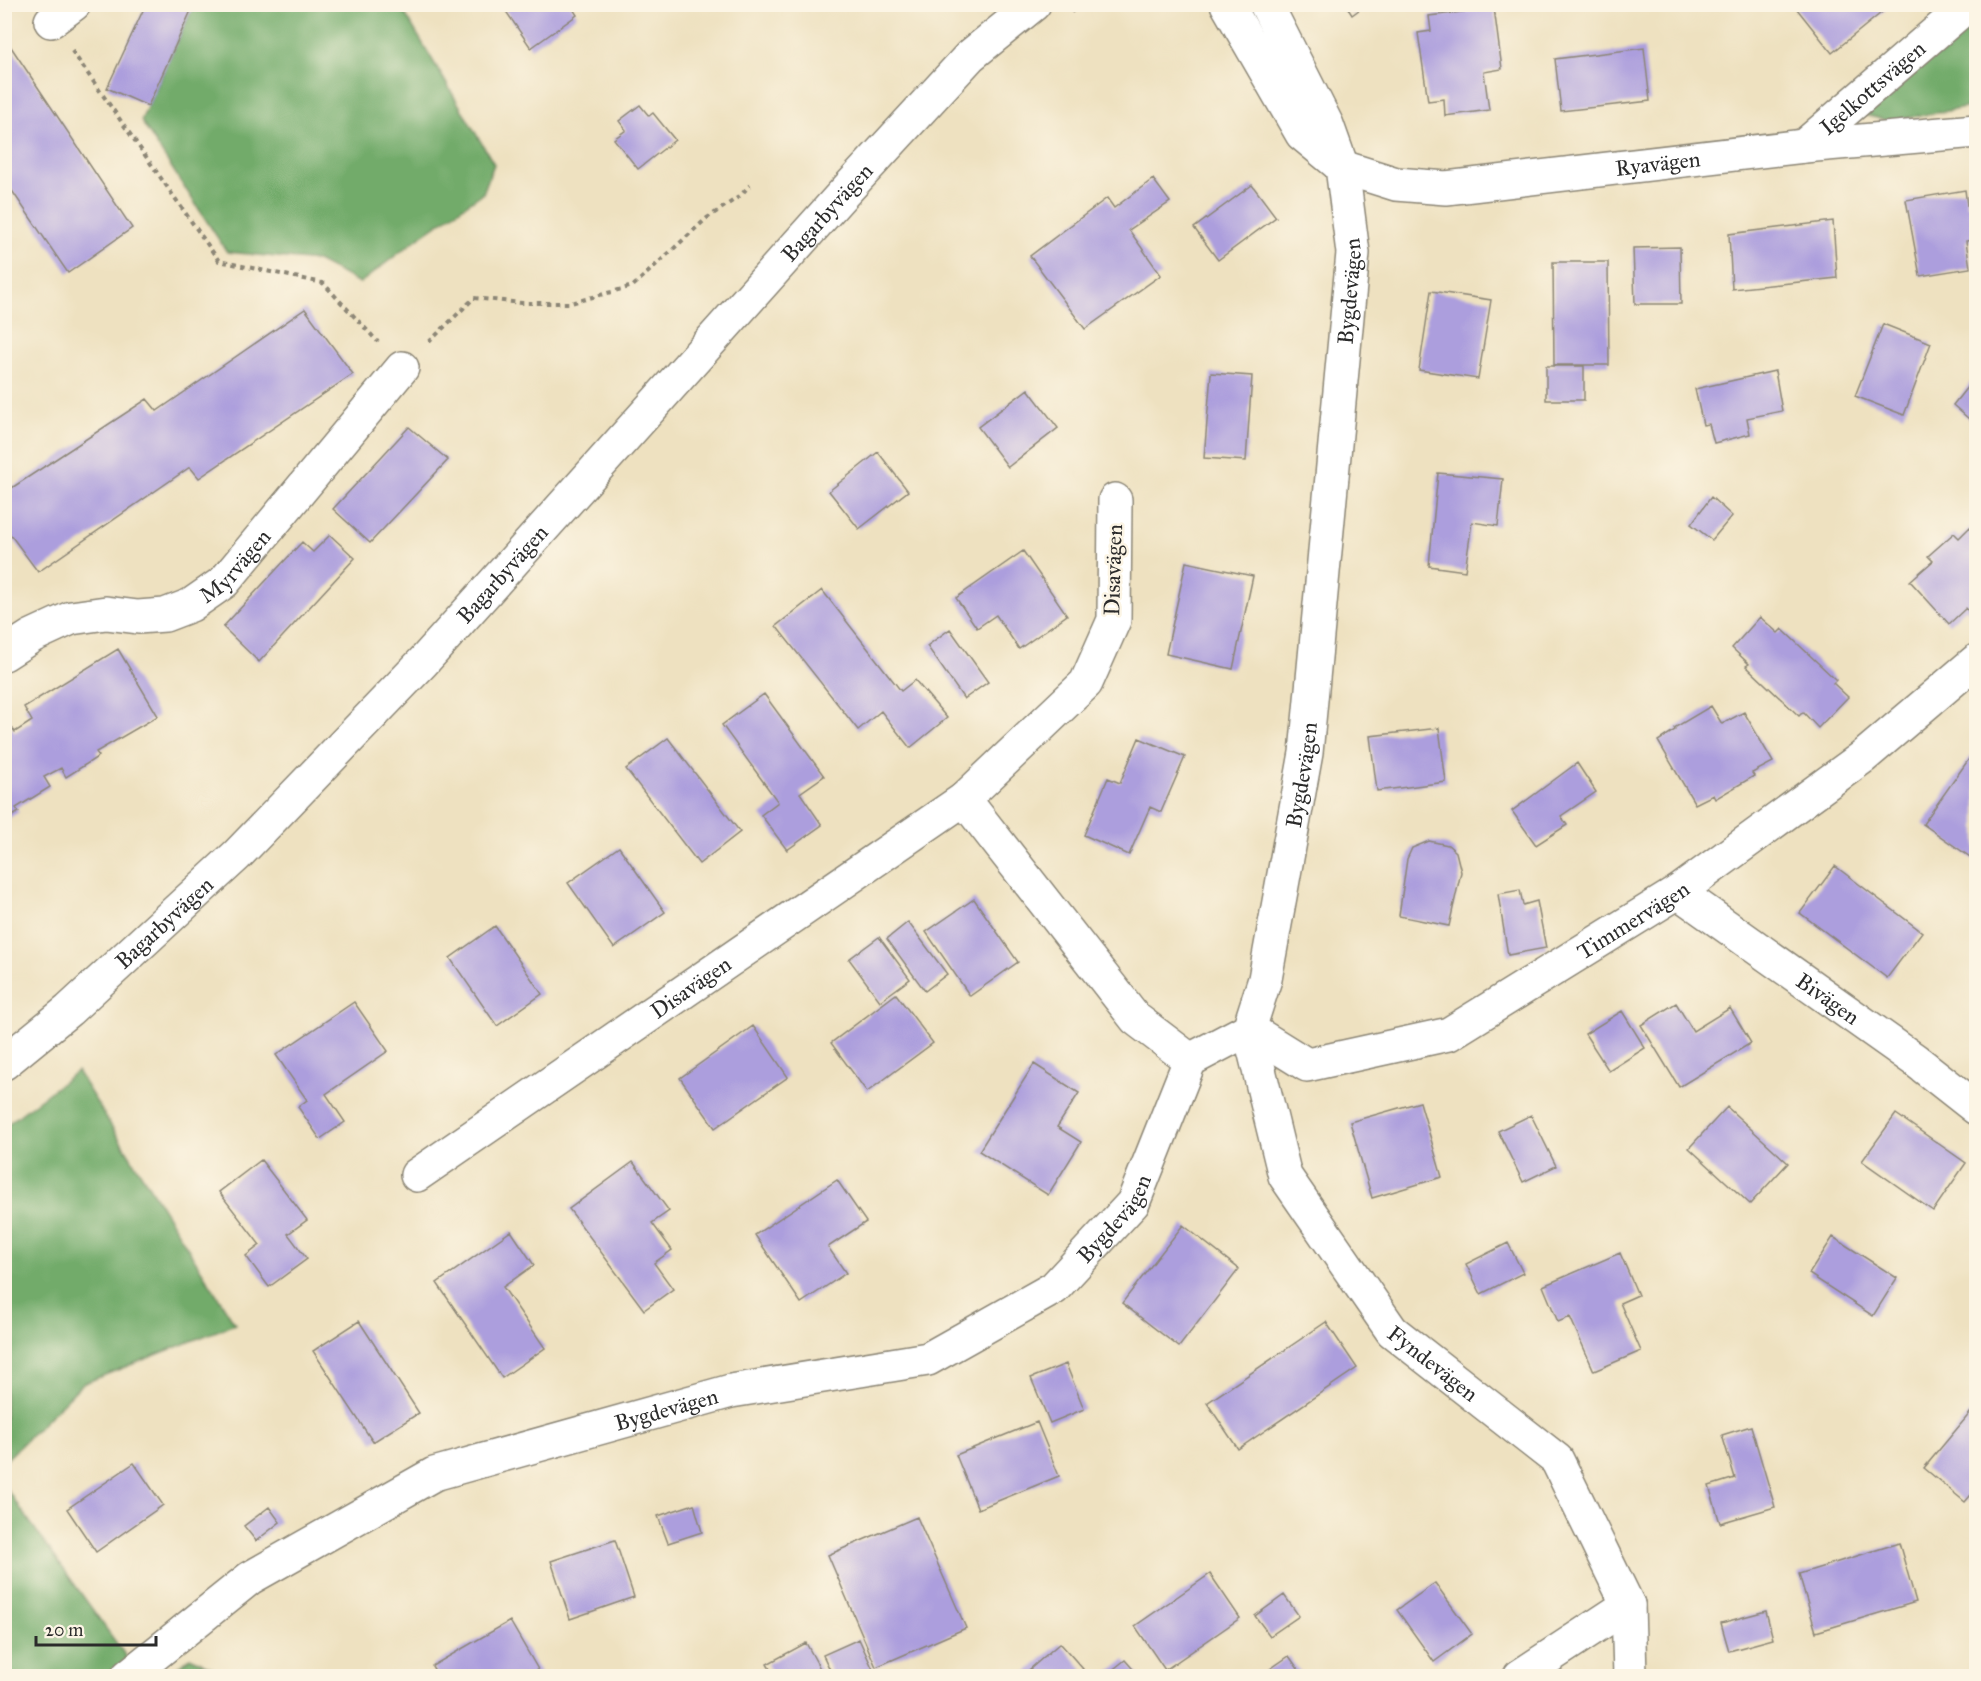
<svg xmlns="http://www.w3.org/2000/svg" width="1981" height="1681" font-family="'IM FELL Great Primer',serif">
<style>
.forest{fill:#72ab6a;stroke:#4e6b4a;stroke-width:1.5}
.building{fill:#ac9edd}
.lines{fill:none;stroke-linecap:round;stroke-linejoin:round}
.minor-casing{stroke:#8c8676;stroke-width:36}
.path{stroke:#8c8676;stroke-width:4;stroke-dasharray:4.5 4.5;stroke-linecap:butt}
.minor{stroke:#fff;stroke-width:33}
.labels{text-anchor:middle;dominant-baseline:central;stroke-width:5;stroke-linejoin:round;paint-order:stroke}
.street-label{font-size:22px;fill:#2b2b2b;stroke:#fcf5e5}
</style>
<rect width="100%" height="100%" fill="#fcf5e5"/>
<filter id="ink" filterUnits="userSpaceOnUse"><feTurbulence type="fractalNoise" baseFrequency=".0167" numOctaves="2"/><feDisplacementMap in="SourceGraphic" scale="12" xChannelSelector="R" yChannelSelector="G"/><feConvolveMatrix kernelMatrix="1 2 1 2 8 2 1 2 1" color-interpolation-filters="sRGB"/></filter>
<filter id="wash" filterUnits="userSpaceOnUse"><feTurbulence type="fractalNoise" baseFrequency=".008" numOctaves="4" result="noise"/><feDisplacementMap in="SourceGraphic" scale="24" xChannelSelector="R" yChannelSelector="G"/><feGaussianBlur stdDeviation="1.35" result="paint"/><feColorMatrix in="noise" values="0 0 0 0 0 0 0 0 0 0 0 0 0 0 0 0 0 1.4 0 .05"/><feComposite in="paint" operator="in"/></filter>
<g filter="url(#wash)">
<rect width="100%" height="100%" fill="#eee1c0"/>
<path class="forest" d="M194,5H400L494,164L483,193L417,239L360,283L317,261L227,252L141,121Z
M1976,16V106L1889,121L1865,115L1921,62Z
M77,1071L235,1324L82,1384L5,1461V1126Z
M5,1487L140,1676H5Z
M190,1657L230,1676H169Z"/>
<g id="blocks">
<path class="building" d="M146,4H194L148,106L107,88Z
M501,4H570L577,15L531,48Z
M1345,4H1367L1352,15Z
M1793,4H1892L1832,53Z
M1494,8L1502,69L1484,72L1489,110L1445,116L1444,99L1428,101L1418,33L1431,31L1429,16Z
M9,44L132,228L68,273L4,179V47Z
M1644,48L1650,101L1561,111L1555,59Z
M640,105L649,116L653,113L675,140L638,169L614,139L626,130L619,121Z
M1153,179L1170,202L1129,230L1161,275L1085,329L1030,256L1107,198L1114,208Z
M1252,185L1276,217L1218,260L1194,228Z
M1965,190L1967,205L1976,203V239L1966,241L1970,268L1920,276L1906,200Z
M1833,221L1837,278L1732,289L1729,234Z
M1680,247L1681,304H1635L1633,248Z
M1553,262H1608L1609,365H1554Z
M1431,291L1491,300L1478,379L1419,370Z
M305,309L353,374L199,478L190,467L38,572L4,526V493L147,399L157,411Z
M1883,324L1931,343L1904,415L1855,396Z
M1546,366H1584V400H1546Z
M1775,371L1782,411L1747,418L1750,434L1714,443L1709,424L1703,425L1695,389Z
M1211,373L1252,376L1246,461L1204,458Z
M1976,376V425L1953,405Z
M1028,389L1058,428L1008,467L978,427Z
M409,427L448,460L370,543L333,509Z
M878,452L908,491L859,529L829,491Z
M1438,473L1503,479L1498,526L1472,522L1465,571L1429,566Z
M1711,497L1732,516L1712,540L1691,524Z
M1970,527L1976,534V605L1969,612L1966,608L1949,624L1910,581L1933,561L1928,556L1954,533L1959,538Z
M330,535L355,558L259,662L223,627L302,542L313,552Z
M1023,551L1067,615L1019,649L996,615L977,628L956,598Z
M1186,562L1253,576L1233,669L1166,654Z
M822,590L901,691L915,680L947,718L910,748L881,711L858,730L776,626Z
M1760,617L1778,633L1782,629L1836,680L1833,683L1848,697L1818,728L1803,712L1799,716L1746,666L1749,664L1732,648Z
M950,629L988,682L964,699L927,646Z
M118,649L158,716L96,752L99,756L66,777L61,768L44,777L50,787L16,808L19,812L4,821V724L8,722L15,732L32,721L24,707Z
M764,694L824,776L800,793L822,825L787,850L761,815L778,802L722,725Z
M1711,706L1722,724L1744,712L1773,762L1752,773L1754,776L1715,799L1713,795L1695,804L1658,741L1675,730L1674,728Z
M1439,728L1446,782L1377,791L1370,736Z
M668,738L740,832L699,864L626,769Z
M1139,738L1185,757L1161,812L1150,807L1129,855L1084,835L1108,778L1120,783Z
M1971,756L1976,760V861L1923,824Z
M1577,763L1596,792L1561,816L1567,825L1536,845L1512,811Z
M1429,841L1448,845L1456,852L1461,872L1449,926L1399,916L1407,859L1412,848Z
M619,847L665,912L614,948L568,883Z
M1835,866L1922,932L1887,978L1800,913Z
M1520,890L1523,905L1537,901L1546,948L1508,955L1498,894Z
M974,899L1018,962L970,996L926,932Z
M908,922L947,974L925,991L887,939Z
M495,926L542,994L497,1026L450,958Z
M879,937L910,979L880,1001L849,959Z
M896,994L933,1043L867,1092L831,1043Z
M354,1002L388,1051L326,1094L345,1122L320,1139L298,1107L307,1100L276,1055Z
M1676,1003L1693,1031L1730,1008L1751,1043L1679,1087L1641,1025Z
M1622,1011L1645,1048L1609,1071L1585,1034Z
M753,1026L788,1077L715,1128L680,1078Z
M1034,1064L1079,1093L1057,1127L1081,1142L1048,1195L979,1151Z
M1420,1102L1442,1177L1372,1198L1350,1122Z
M1727,1107L1788,1163L1750,1204L1689,1148Z
M1896,1114L1966,1163L1933,1211L1862,1161Z
M1531,1115L1556,1166L1523,1182L1498,1131Z
M261,1160L307,1220L288,1234L307,1259L269,1287L246,1256L260,1245L219,1192Z
M633,1162L669,1211L652,1223L672,1250L654,1263L673,1289L644,1310L569,1209Z
M837,1180L866,1222L828,1247L846,1273L801,1303L755,1235Z
M1183,1225L1239,1269L1179,1347L1122,1303Z
M511,1231L534,1265L503,1287L545,1348L502,1378L437,1283Z
M1833,1237L1897,1278L1873,1316L1809,1274Z
M1508,1243L1523,1273L1481,1294L1466,1264Z
M1620,1253L1638,1295L1620,1303L1641,1351L1594,1371L1570,1317L1558,1322L1543,1286Z
M359,1321L419,1413L373,1442L313,1351Z
M1326,1322L1357,1368L1238,1449L1207,1403Z
M1066,1364L1084,1409L1050,1423L1031,1378Z
M1976,1406V1489L1965,1502L1924,1468Z
M1037,1422L1059,1476L978,1509L956,1455Z
M1751,1426L1775,1507L1720,1523L1709,1486L1735,1478L1722,1435Z
M134,1463L163,1505L96,1552L67,1509Z
M694,1504L702,1532L668,1543L658,1516Z
M269,1507L280,1522L256,1541L244,1526Z
M917,1517L966,1628L876,1667L828,1555Z
M615,1540L634,1597L570,1619L551,1561Z
M1899,1543L1916,1602L1816,1632L1799,1574Z
M1210,1574L1240,1618L1165,1670L1135,1626Z
M1435,1583L1472,1634L1434,1662L1397,1610Z
M1284,1595L1299,1616L1270,1636L1255,1616Z
M1766,1611L1773,1639L1729,1651L1721,1623Z
M510,1621L540,1673L534,1676H438L432,1666Z
M859,1639L876,1676H833L823,1655Z
M806,1643L824,1676H774L767,1664Z
M1060,1643L1083,1669L1075,1676H1022Z
M1289,1656L1303,1676H1260Z
M1125,1660L1139,1676H1105Z"/>
</g>
</g>
<g filter="url(#ink)">
<use href="#blocks" fill-opacity="0" stroke="#8c8676" stroke-width="1.5"/>
<g class="lines">
<g class="minor-casing">
<g id="minor">
<path id="s1" d="M1227,4L1302,134L1342,167L1396,184L1446,188L1804,146L1976,131"/>
<path d="M51,21L74,4"/>
<path id="s2" d="M1804,146L1969,4"/>
<path d="M1115,500L1114,620L1086,683L964,799L1136,1019L1190,1060"/>
<path id="s3" d="M4,654L32,636L71,618L106,613L138,617L165,615L191,605L224,582L402,368"/>
<path id="s4" d="M1678,892L1915,1060L1976,1108"/>
<path id="s5" d="M1249,1029L1307,1065L1449,1034L1678,892L1863,757L1976,661"/>
<path id="s6" d="M1249,1029L1285,1176L1392,1331L1557,1460L1628,1605L1630,1676"/>
<path id="s7" d="M4,1063L69,1010L237,855L423,662L840,197L970,56L1034,4"/>
<path id="s8" d="M417,1175L964,799"/>
<path id="s9" d="M128,1676L250,1578L434,1474L731,1391L928,1359L1054,1288L1133,1203L1190,1060L1249,1029L1265,979L1306,753L1353,253L1342,167L1327,125L1266,4"/>
<path d="M1520,1676L1628,1605"/>
</g>
</g>
<path class="path" d="M1071,12L1082,4
M72,51L219,261L323,283L378,342
M429,342L474,298L522,303H571L633,286L707,218L740,196L750,185"/>
<use href="#minor" class="minor"/>
</g>
</g>
<g class="labels">
<g class="street-label">
<text stroke="none"><textPath href="#s2" startOffset="90">Igelkottsvägen</textPath></text>
<text stroke="none"><textPath href="#s1" startOffset="522">Ryavägen</textPath></text>
<text stroke="none"><textPath href="#s7" startOffset="1185">Bagarbyvägen</textPath></text>
<text stroke="none"><textPath href="#s9" startOffset="2103">Bygdevägen</textPath></text>
<text stroke="none"><textPath href="#s3" startOffset="258">Myrvägen</textPath></text>
<text transform="translate(1113 570) rotate(-88)">Disavägen</text>
<text stroke="none"><textPath href="#s7" startOffset="699">Bagarbyvägen</textPath></text>
<text stroke="none"><textPath href="#s9" startOffset="1617">Bygdevägen</textPath></text>
<text stroke="none"><textPath href="#s5" startOffset="430">Timmervägen</textPath></text>
<text stroke="none"><textPath href="#s7" startOffset="213">Bagarbyvägen</textPath></text>
<text stroke="none"><textPath href="#s8" startOffset="332">Disavägen</textPath></text>
<text stroke="none"><textPath href="#s4" startOffset="184">Bivägen</textPath></text>
<text stroke="none"><textPath href="#s9" startOffset="1113">Bygdevägen</textPath></text>
<text stroke="none"><textPath href="#s6" startOffset="392">Fyndevägen</textPath></text>
<text stroke="none"><textPath href="#s9" startOffset="609">Bygdevägen</textPath></text>
</g>
</g>
<rect width="1981" height="1681" fill="none" stroke="#fcf5e5" stroke-width="24"/>
<path d="M36 1636v9h120v-9" fill="none" stroke="#2b2b2b" stroke-width="3"/>
<text x="45" y="1636" font-size="18" fill="#2b2b2b" stroke="#fcf5e5" stroke-width="4.5" paint-order="stroke">20 m</text>
</svg>
